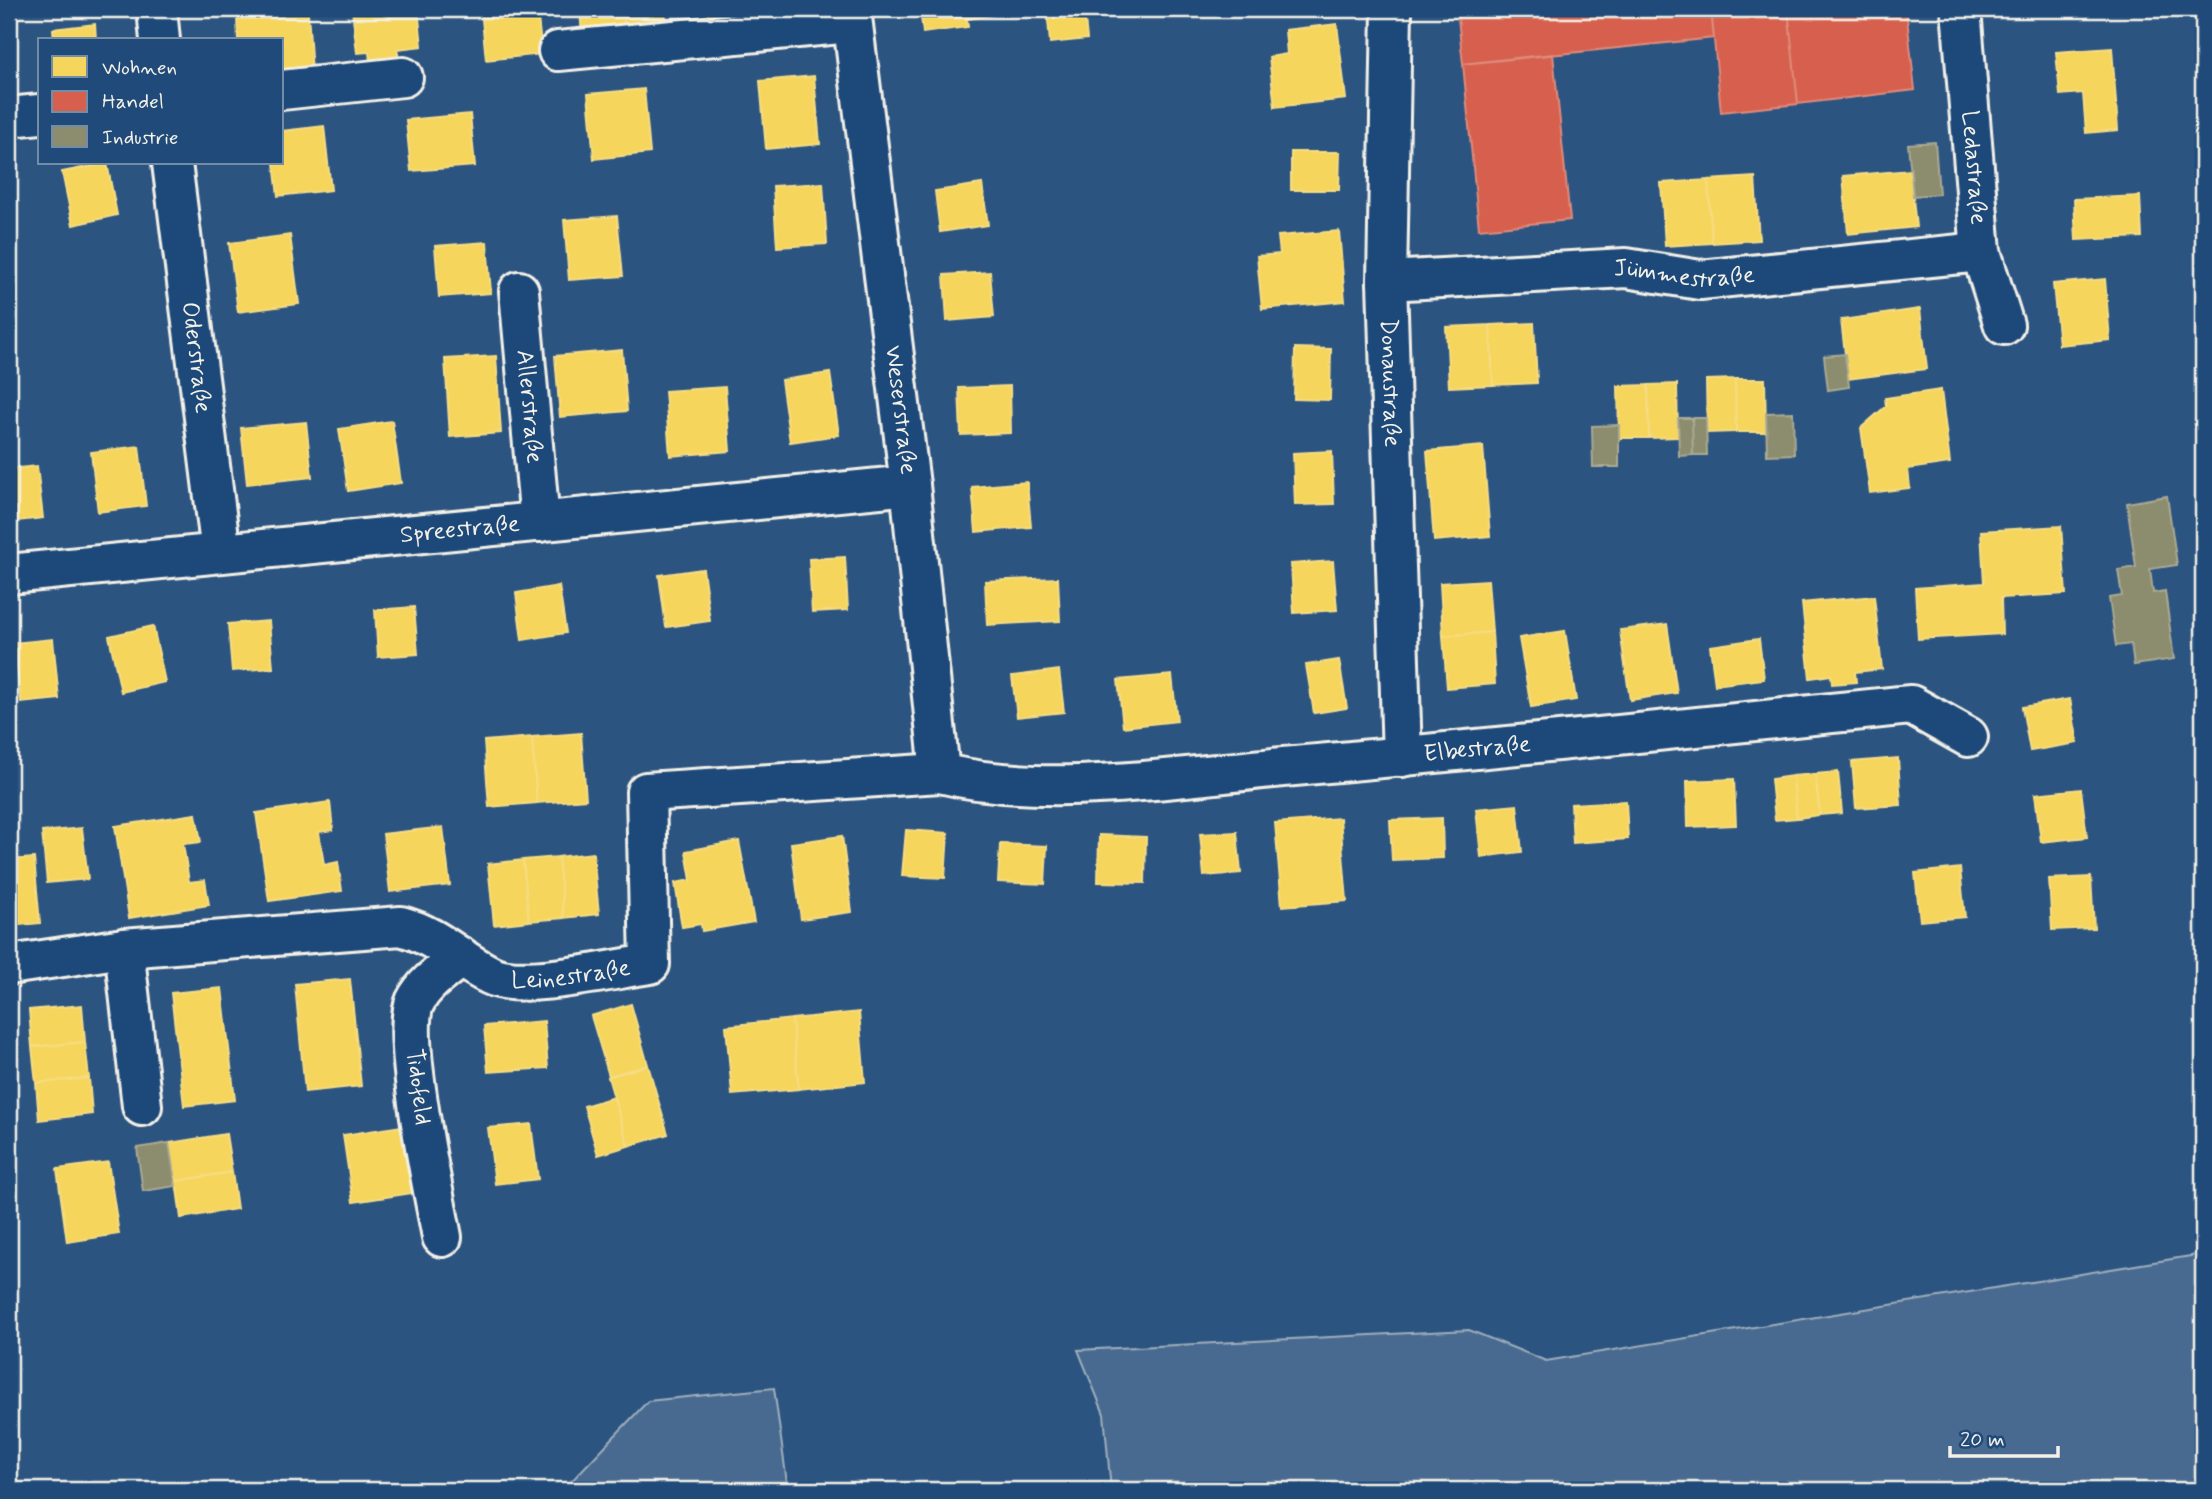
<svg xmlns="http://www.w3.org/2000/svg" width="2212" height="1499" font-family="Mynerve,sans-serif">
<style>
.green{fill:#496b90;stroke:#9eaebc;stroke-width:2}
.homes{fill:#f6d55c;stroke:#f5dd86;stroke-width:2}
.shops{fill:#d6604d;stroke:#df8c7c;stroke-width:2}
.industry{fill:#8c8c6e;stroke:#abaa93;stroke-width:2}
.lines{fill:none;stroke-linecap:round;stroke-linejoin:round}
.minor-casing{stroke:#f4f1e8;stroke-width:44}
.minor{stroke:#1f4a7a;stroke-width:38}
.labels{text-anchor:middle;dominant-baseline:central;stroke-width:7;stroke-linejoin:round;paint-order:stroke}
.street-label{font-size:24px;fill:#f4f1e8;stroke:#1f4a7a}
</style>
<rect width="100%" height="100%" fill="#2c5481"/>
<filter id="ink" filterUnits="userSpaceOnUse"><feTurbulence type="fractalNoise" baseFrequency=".0143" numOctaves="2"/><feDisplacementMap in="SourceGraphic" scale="14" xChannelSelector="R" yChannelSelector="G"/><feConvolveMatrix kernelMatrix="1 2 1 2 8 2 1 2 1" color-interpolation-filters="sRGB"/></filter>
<g filter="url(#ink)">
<path class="green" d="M2203,1254V1490H1111L1104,1414L1078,1350L1469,1330L1546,1361Z
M774,1388L788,1490H557L564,1489L648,1401Z"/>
<path class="homes" d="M352,9H418L422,46L397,49L399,59L370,62L369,52L357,53Z
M481,9H537L542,54L486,60Z
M580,9H623L625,34L582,37Z
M623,9H665L667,31L625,34Z
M708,9H746L747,27L708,17Z
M920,9H993L994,15L967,19L968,27L923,33Z
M1047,9H1084L1087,39L1050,43Z
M308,12L312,73L282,75V40H238L237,17Z
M95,24L96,40H54L53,29Z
M1337,24L1346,99L1275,107L1269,57L1287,54L1285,30Z
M2112,48L2118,130L2086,133L2083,93L2060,95L2056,52Z
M814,76L820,144L766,149L760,81Z
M644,89L650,153L594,159L588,94Z
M470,114L475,166L411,171L406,120Z
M324,126L331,190L278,196L274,163H282V131Z
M1291,152H1340L1339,190H1291Z
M107,163L117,215L73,225L62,172Z
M1910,170L1916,227L1848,234L1843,176Z
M9,173L17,229L9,231Z
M1755,177L1759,240L1712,243L1708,180Z
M1708,180L1712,243L1665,246L1661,183Z
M823,183L827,244L777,247L773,186Z
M982,184L988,225L940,232L935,191Z
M2140,196L2142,237L2076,240L2074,199Z
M617,216L623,276L569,280L564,220Z
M1339,231L1345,301L1262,309L1257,256L1280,254L1278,236Z
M290,235L299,304L238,312L229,243Z
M487,242L491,293L439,297L435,246Z
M990,272L994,317L947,321L944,275Z
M2105,279L2110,340L2059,345L2053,284Z
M1920,309L1927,369L1848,379L1841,320Z
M1534,323L1537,383L1493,385L1490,325Z
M1490,325L1493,385L1449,387L1446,327Z
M1295,348L1331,349L1330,400L1294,399Z
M622,350L627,411L560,417L555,356Z
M496,356L501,433L450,437L445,359Z
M830,373L839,435L790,442L781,380Z
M1735,379L1736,432L1707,433L1706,380Z
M1735,379H1765L1766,432H1736Z
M1677,384L1678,437L1649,438L1648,385Z
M1648,385L1649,438H1619L1618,386Z
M1010,386L1011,433L961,435L959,388Z
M725,387L730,451L670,456L665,391Z
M1941,390L1950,463L1908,469L1910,488L1870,493L1861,428L1886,406L1885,398Z
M392,421L401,483L348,491L339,429Z
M306,422L312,477L247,484L241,428Z
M139,446L146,506L98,512L91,452Z
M1483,446L1490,536L1434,541L1427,451Z
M1332,451L1334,504L1295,505L1293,453Z
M37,466L43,518L9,522V469Z
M1027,482L1031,527L976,532L972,487Z
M2061,526L2066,594L2001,598L2002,634L1918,639L1915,588L1984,583L1981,531Z
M845,557L848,610L812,612L809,559Z
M1333,561L1337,610L1294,613L1291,564Z
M703,569L710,621L666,627L659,575Z
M1058,578L1060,621L987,625L985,581Z
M1488,580L1492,632L1443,636L1440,583Z
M559,586L566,633L522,640L516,593Z
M1874,596L1882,669L1855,672L1856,682L1832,684L1831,675L1810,678L1802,603Z
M414,607L418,654L378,657L375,610Z
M269,621L273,668L232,671L228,624Z
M1667,624L1677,693L1630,700L1620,630Z
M153,626L165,682L121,692L109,636Z
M1565,631L1576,700L1531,707L1519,638Z
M1492,632L1495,684L1447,688L1443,636Z
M53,639L59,699L21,703L14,643Z
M1759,639L1764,679L1715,685L1710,646Z
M1339,660L1347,708L1314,713L1306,665Z
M1059,670L1064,712L1017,717L1012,676Z
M1172,675L1177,721L1123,727L1118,680Z
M2070,699L2078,743L2030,751L2022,707Z
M581,733L586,799L537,803L532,737Z
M532,737L537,803L489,807L484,741Z
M1898,758L1901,805L1856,808L1852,762Z
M1838,772L1842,813L1820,815L1815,774Z
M1815,774L1820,815L1797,818L1793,776Z
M1793,776L1797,818L1775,820L1771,779Z
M1734,779L1736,825L1688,827L1687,781Z
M2081,789L2087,837L2041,842L2035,794Z
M1626,801L1628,839L1573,843L1571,804Z
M330,802L333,830L319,832L324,865L338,862L342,891L269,901L256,813Z
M1517,805L1522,852L1481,857L1476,809Z
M196,814L201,842L183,844L189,882L205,880L209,905L129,918L115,826Z
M1340,818L1347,901L1282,906L1275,823Z
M1442,818L1443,858L1392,860L1390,820Z
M443,827L450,885L390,892L383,834Z
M82,828L88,879L47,883L42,832Z
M906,830L948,833L945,878L902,876Z
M1237,832L1241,873L1204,876L1200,834Z
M1099,835L1146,837L1145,883L1098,882Z
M842,836L852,912L801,919L791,843Z
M739,841L754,922L702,931L701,924L682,927L675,883L691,880L686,851Z
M1000,844L1047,846L1045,884L998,882Z
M593,853L599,914L564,918L558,857Z
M558,857L564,918L529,921L523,860Z
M34,858L40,923L9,926V860Z
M523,860L529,921L494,925L488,864Z
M1960,868L1965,917L1920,921L1915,873Z
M2091,877L2094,928L2052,930L2049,879Z
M350,979L361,1086L305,1092L295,984Z
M222,988L235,1100L184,1106L171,993Z
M631,1004L648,1065L609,1076L591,1016Z
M82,1005L85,1042L32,1047L29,1010Z
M859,1012L865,1082L799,1089L792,1019Z
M792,1019L799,1089L732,1095L726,1026Z
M544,1021L548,1068L488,1072L484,1026Z
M85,1042L89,1078L36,1083L32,1047Z
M648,1065L668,1134L628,1146L608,1077Z
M89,1078L92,1114L39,1120L36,1083Z
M614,1097L628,1146L598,1155L584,1106Z
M531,1124L538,1179L495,1184L488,1128Z
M409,1125L419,1192L353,1202L343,1135Z
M226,1134L232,1172L176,1181L169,1143Z
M108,1162L119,1234L67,1242L57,1169Z
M232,1172L237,1209L181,1218L176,1181Z"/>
<path class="shops" d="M1457,9H1711L1714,38L1463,64Z
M1711,9H1788L1798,104L1721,112Z
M1788,9H1906L1915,90L1798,104Z
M1553,54L1570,220L1479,229L1463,64Z"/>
<path class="industry" d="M1935,142L1939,194L1913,196L1908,144Z
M1845,354L1849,387L1828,390L1824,356Z
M1793,412L1794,454L1767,455L1766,413Z
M1678,418H1692L1693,455L1679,456Z
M1692,418H1706L1707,455H1693Z
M1619,425V467H1593L1592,426Z
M2167,496L2177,565L2150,569L2153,593L2165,591L2174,659L2134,665L2131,644L2116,646L2109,598L2122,596L2118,570L2136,567L2127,503Z
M169,1143L176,1186L143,1191L137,1148Z"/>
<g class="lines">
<g class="minor-casing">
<g id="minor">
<path d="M157,9L160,40"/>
<path id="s1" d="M851,9L910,485L940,773C1045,799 1176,777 1283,767C1493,749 1702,726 1911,705L1968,737"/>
<path id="s2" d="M1392,9L1387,281L1402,757"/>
<path id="s3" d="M1961,9L1981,252L2004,325"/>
<path d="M558,51L851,23"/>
<path d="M282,90L403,77"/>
<path d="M9,117L40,114"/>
<path id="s4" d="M172,163L221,553"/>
<path id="s5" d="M1387,281L1626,268L1700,280L1981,252"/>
<path id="s6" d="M519,291L540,522"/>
<path id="s7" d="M9,574L910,485"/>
<path d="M124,948L142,1106"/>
<path id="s8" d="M9,965L124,948L401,926C438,936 457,959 490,975C521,991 613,969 650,964L646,792L940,773"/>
<path d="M442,1237C434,1194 400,1035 415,1002C425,982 444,971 461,957"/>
</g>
</g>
<use href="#minor" class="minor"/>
</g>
</g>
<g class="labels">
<g class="street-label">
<text stroke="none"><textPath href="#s3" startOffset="159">Ledastraße</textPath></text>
<text stroke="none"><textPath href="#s5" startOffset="298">Jümmestraße</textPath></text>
<text stroke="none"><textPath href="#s4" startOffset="196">Oderstraße</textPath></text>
<text stroke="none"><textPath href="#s2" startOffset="374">Donaustraße</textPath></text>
<text stroke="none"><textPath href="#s6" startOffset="116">Allerstraße</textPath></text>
<text stroke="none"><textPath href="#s1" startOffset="404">Weserstraße</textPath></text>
<text stroke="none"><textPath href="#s7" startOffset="453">Spreestraße</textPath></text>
<text stroke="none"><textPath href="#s1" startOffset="1309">Elbestraße</textPath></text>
<text stroke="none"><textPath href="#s8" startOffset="578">Leinestraße</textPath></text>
<text transform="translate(418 1087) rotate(83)">Tidofeld</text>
</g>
</g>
<rect width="2212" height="1499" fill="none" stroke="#1f4a7a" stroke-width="35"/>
<rect x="18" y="18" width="2177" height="1464" fill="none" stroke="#f4f1e8" stroke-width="2.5" filter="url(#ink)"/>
<rect x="38" y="38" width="245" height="126" fill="#1f4a7a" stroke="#748da6" stroke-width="2"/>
<rect x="52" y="56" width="35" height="21" fill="#f6d55c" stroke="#748da6" stroke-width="2"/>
<text x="102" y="74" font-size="21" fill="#f4f1e8">Wohnen</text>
<rect x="52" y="91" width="35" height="21" fill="#d6604d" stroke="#748da6" stroke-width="2"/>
<text x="102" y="108" font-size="21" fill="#f4f1e8">Handel</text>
<rect x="52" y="126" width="35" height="21" fill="#8c8c6e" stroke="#748da6" stroke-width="2"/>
<text x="102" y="144" font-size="21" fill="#f4f1e8">Industrie</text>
<path d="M1950 1446v10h108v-10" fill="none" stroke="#f4f1e8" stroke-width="3.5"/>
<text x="1960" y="1446" font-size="21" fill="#f4f1e8" stroke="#1f4a7a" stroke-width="5" paint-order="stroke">20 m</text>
</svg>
